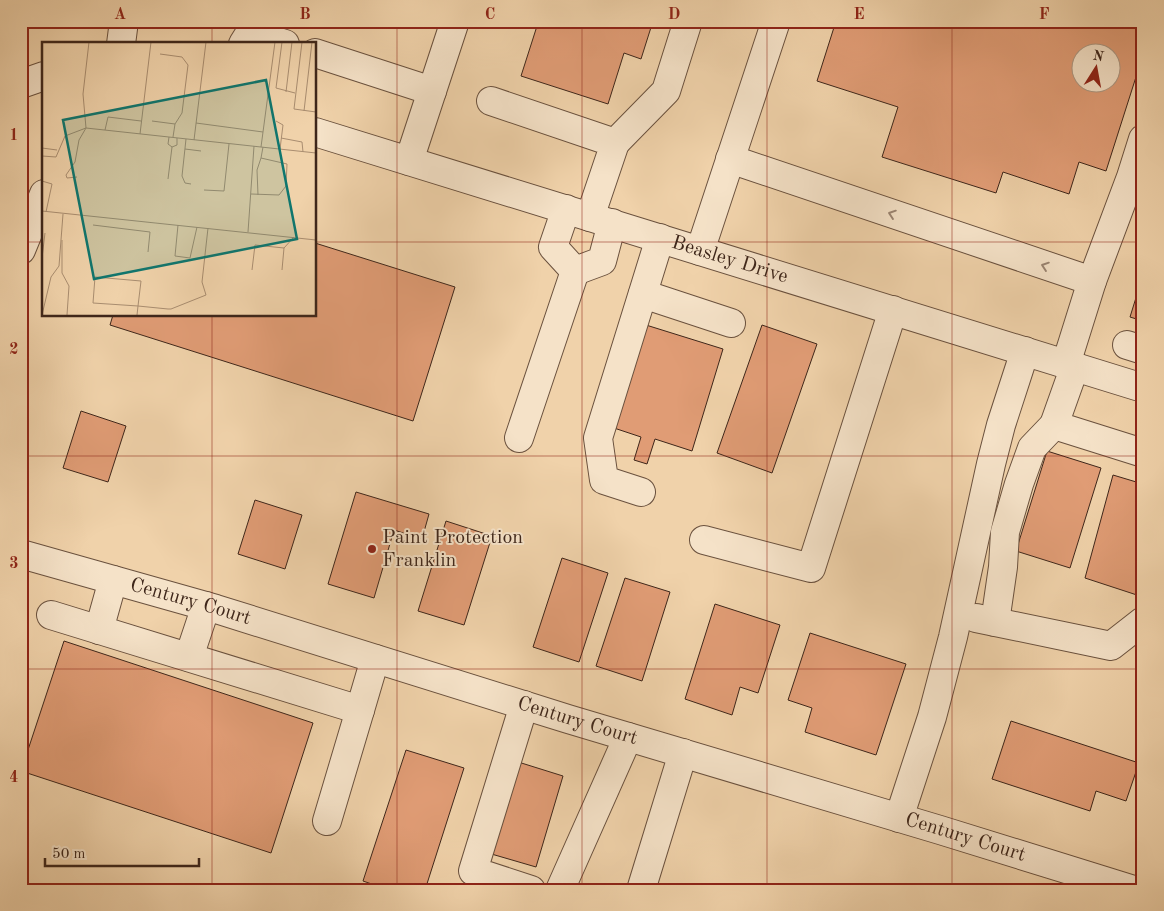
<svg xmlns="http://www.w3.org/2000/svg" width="1164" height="911" font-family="'Old Standard TT',serif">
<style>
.building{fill:#e09c75;stroke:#3e261a;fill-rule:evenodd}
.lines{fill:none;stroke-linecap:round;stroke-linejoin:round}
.minor-casing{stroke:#6a513e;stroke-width:30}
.minor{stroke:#f5e2c8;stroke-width:28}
.oneway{stroke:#9a8471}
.grid{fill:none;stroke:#8f2418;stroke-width:1;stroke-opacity:0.55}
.poi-dot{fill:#8f2418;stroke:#f5e2c8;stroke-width:2}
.labels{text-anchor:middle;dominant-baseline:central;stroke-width:4;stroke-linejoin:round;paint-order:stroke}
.street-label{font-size:20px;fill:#3e261a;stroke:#f5e2c8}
.poi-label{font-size:20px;fill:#3e261a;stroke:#f5e2c8;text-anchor:start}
.inset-road{fill:none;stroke:#a98d70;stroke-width:1}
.view{fill:#0f766e;fill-opacity:0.15;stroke:#0f766e;stroke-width:2.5}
.inset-edge{fill:none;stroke:#3e261a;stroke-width:2.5}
.neatline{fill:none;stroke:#8f2418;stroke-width:2}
.grid-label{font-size:16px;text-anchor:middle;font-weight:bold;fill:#8f2418}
</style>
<rect width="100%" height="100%" fill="#f0d2aa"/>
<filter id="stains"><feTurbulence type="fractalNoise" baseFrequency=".004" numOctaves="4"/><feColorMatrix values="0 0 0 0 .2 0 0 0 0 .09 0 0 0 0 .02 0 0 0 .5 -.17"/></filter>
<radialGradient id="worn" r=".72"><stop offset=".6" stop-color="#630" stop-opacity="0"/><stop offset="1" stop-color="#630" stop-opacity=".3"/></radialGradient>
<path class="building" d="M524,21H653L641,59L624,53L608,104L521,76L537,26Z
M836,21H1143V55L1106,171L1079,162L1069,194L1003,172L996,193L882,157L898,107L817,81ZM1082,52H1112V82H1082Z
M315,243L455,287L413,421L110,325L113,315H315Z
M1143,275V321L1130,317Z
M646,325L723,349L692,451L655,439L647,464L634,460L641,437L614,428Z
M762,325L817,344L772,473L717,453Z
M81,411L126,426L108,482L63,468Z
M1047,451L1101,468L1070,568L1016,551Z
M1113,475L1143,484V597L1085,578Z
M356,492L429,514L422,539L394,530L374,598L328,584Z
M255,500L302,515L285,569L238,554Z
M446,521L492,536L464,625L418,611Z
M562,558L608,573L579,662L533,647Z
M625,578L670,592L642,681L596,666Z
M715,604L780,625L758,693L740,687L732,715L685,699Z
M810,633L906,664L876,755L805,732L812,708L788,700Z
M64,641L313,723L271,853L21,771Z
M1011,721L1139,763L1126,801L1096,791L1090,811L992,779Z
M406,750L464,768L425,890H389L363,881Z
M515,761L563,776L536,867L488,853Z"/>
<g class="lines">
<g class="minor-casing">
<g id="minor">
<path d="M121,44L124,21"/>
<path d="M243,44L248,36L252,34L285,44"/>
<path d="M315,53L432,91"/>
<path d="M21,84L44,76"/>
<path d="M491,101L615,143L590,217"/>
<path id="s1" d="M315,132L1143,388"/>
<path d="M615,143L666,91L688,21"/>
<path d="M730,159L1092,281"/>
<path d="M409,161L455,21"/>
<path d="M566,209L553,247L575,271L602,261L612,223"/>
<path d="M21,250L44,194"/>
<path d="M700,251L776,21"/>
<path d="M643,294L731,323"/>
<path d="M1127,345L1143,350"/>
<path d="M1066,364L1092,281L1131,177L1143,139"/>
<path d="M1075,366L1054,425L1143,453"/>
<path d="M519,438L575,271"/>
<path d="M641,492L604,480L598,438L660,238"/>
<path d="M704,540L811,568L893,310"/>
<path id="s2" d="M21,554L216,609L568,719L940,830L1134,890"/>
<path d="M51,615L360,710L327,821"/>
<path d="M976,618L1111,646L1143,621"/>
<path d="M995,622L1003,567L1005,532L1019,484L1032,448L1054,425"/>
<path d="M99,630L113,580"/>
<path d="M189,657L206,606"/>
<path d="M524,705L473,871L531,890"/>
<path d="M360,710L375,659"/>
<path d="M899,818L932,717L953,637L991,464L1001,425L1025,351"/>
<path d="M560,890L628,737"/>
<path d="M641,890L683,753"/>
</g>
</g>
<use href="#minor" class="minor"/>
</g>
<defs><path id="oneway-chevron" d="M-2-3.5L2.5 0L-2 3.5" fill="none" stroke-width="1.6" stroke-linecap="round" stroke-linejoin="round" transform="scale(1.25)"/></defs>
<g class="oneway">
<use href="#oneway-chevron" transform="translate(892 214) rotate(-161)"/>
<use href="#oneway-chevron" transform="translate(1045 266) rotate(-161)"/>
</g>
<path class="grid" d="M212,21V44M397,21V890M582,21V890M767,21V890M952,21V890M21,242H44M315,242H1143M212,315V890M21,456H1143M21,669H1143"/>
<circle class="poi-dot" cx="372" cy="549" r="5"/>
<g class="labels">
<g class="street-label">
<text stroke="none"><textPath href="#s1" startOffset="434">Beasley Drive</textPath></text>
<text stroke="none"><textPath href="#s2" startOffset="176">Century Court</textPath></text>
<text stroke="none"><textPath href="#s2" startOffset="581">Century Court</textPath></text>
<text stroke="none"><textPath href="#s2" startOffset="986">Century Court</textPath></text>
</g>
<g class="poi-label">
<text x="382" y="538">Paint Protection<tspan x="382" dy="23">Franklin</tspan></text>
</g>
</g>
<g transform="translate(42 42)">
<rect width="274" height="274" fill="#f0d2aa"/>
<path class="inset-road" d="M240,0L234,46L253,51M260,0L252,67L274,70M118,12L140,15L146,23L140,71L133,82M244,50L250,0M262,69L270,0M110,79L133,82L131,95M234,79L241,83L238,107M154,81L221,90M63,88L66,75L99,79M98,92L109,0M127,95L126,102L130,105L135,103V96M239,96L260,100L261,110M144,97L140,134L143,141L149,142M152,98L164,0M219,105L233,0M0,106L15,108M143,107L159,109M0,114L14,115L23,94L44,86L274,111M35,135L25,136L24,133L33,120L37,98L44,86L41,52L47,0M126,137L130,105M0,139L10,142L4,170M162,148L182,149L187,102M209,152L237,153L244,144L245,122L219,116L221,105M216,153L215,128L219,116M0,169L274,198M51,183L108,190L106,210M136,183L133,214L148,216L155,185M206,190L212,104M20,198V231L27,244L25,273M0,216L3,191M210,228L213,203L242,206M240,228L242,206L252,195M0,273L9,235L17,224L21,172M95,273L96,264L99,239L53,235L51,261L96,264L126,267H129L164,253L160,240L166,186"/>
<path class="view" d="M224,38L255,197L52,237L21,78Z"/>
<rect width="274" height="274" class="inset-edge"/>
</g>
<rect width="1164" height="911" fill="none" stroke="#f0d2aa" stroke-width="55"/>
<g transform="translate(1096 68) rotate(11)"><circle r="24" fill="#f5e2c8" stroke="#ac9782"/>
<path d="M0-4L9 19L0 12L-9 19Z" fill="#8f2418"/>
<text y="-8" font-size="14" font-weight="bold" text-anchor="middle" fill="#3e261a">N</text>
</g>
<path d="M45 858v8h154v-8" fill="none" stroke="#3e261a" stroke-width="2.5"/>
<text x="52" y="858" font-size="15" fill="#3e261a" stroke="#f5e2c8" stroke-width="4" paint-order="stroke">50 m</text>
<rect x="28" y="28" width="1108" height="856" class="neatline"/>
<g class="grid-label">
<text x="120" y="19">A</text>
<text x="305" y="19">B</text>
<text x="490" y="19">C</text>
<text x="674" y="19">D</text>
<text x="859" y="19">E</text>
<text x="1044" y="19">F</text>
<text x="14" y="140">1</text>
<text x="14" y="354">2</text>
<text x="14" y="568">3</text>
<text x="14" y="782">4</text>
</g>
<rect width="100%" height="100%" filter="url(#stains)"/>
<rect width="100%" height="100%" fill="url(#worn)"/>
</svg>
